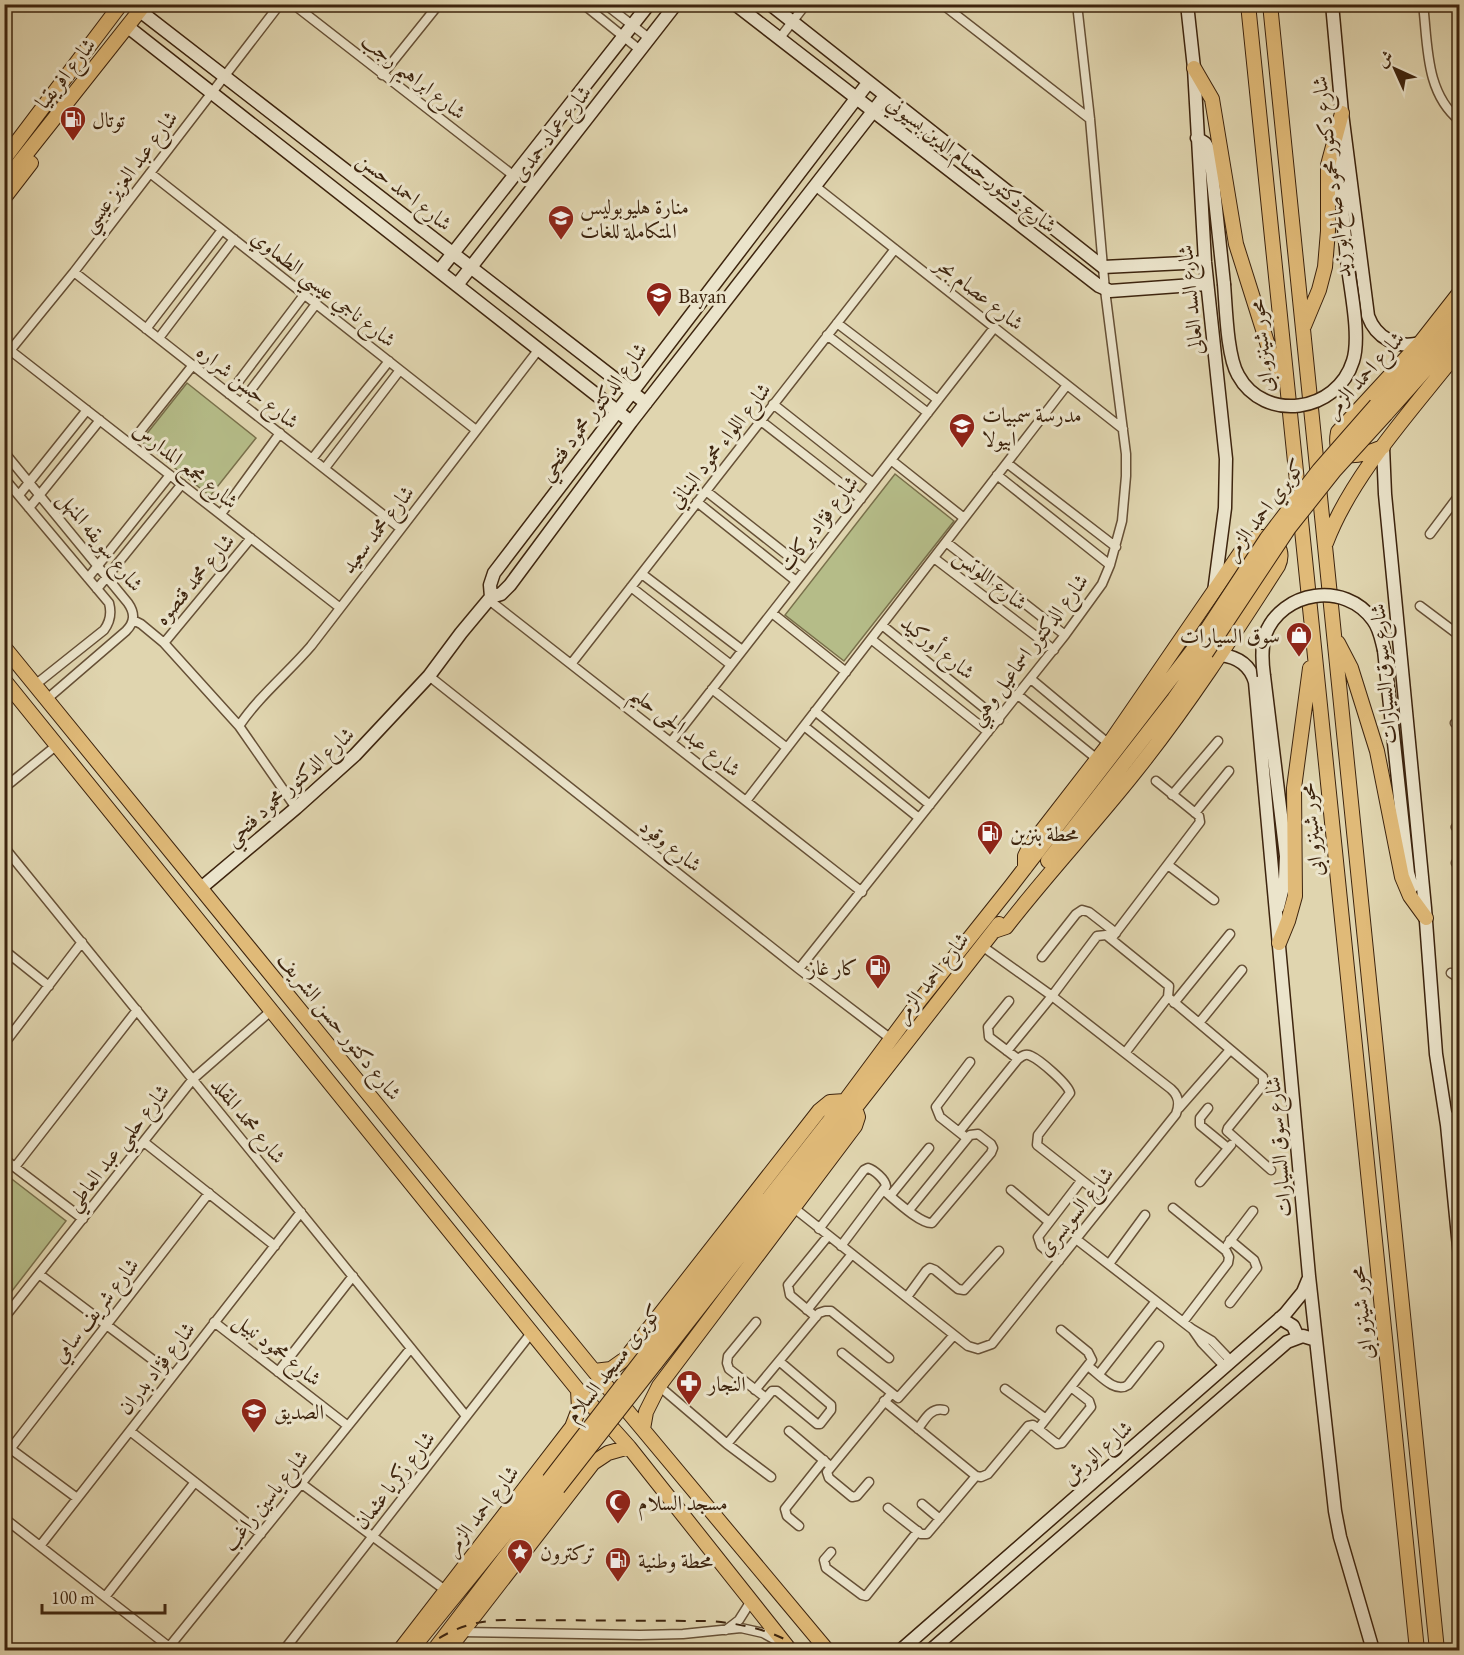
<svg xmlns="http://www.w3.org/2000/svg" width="1464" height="1655" font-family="'EB Garamond',Amiri,serif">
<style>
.green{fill:#b5bc88;stroke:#79704b;stroke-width:1.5}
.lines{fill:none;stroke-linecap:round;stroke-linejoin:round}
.street-casing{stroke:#665036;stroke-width:11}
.secondary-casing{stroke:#3d240e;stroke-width:15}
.primary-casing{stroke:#3d240e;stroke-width:16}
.street{stroke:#ebe4cb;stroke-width:8}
.secondary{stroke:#ebe4cb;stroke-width:12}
.primary{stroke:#e0ba78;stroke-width:14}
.rail{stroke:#3d240e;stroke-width:2;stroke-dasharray:10 10;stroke-linecap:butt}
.secondary-bridge-casing{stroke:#3d240e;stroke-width:15;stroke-linecap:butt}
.primary-bridge-casing{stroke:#3d240e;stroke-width:16;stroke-linecap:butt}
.secondary-bridge{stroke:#ebe4cb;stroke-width:12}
.primary-bridge{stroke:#e0ba78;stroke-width:14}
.labels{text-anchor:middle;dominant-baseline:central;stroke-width:6;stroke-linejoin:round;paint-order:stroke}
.street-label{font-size:21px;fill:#3d240e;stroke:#ebe4cb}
.poi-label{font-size:21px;fill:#3d240e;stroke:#ebe4cb;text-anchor:start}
</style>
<rect width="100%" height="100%" fill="#e0d5af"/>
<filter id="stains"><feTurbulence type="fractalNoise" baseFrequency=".00333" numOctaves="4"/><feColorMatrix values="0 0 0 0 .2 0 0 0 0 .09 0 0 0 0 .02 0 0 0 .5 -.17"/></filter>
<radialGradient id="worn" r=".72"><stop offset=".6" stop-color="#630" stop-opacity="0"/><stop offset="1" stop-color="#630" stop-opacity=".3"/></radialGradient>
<path class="green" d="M187,383L256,438L210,496L141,441Z
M895,474L954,521L844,661L785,615Z
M4,1173L66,1221L5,1300H4Z"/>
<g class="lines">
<g class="street-casing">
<path id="street" d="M293,4L514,176
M583,4L640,50
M605,4L650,39
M942,4L1090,119
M1423,4C1428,45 1425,93 1460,121
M779,39L806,4
M382,75L439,4
M150,173L476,430
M815,186L1123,429
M74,272L400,528
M837,323L938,400
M146,329L222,230
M827,335L928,413
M159,338L234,239
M11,351L339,607
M4,358L74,272L280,4
M229,394L304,295
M241,403L316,304
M773,404L873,483
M761,421L861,499
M130,444L193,365
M4,452L128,603C135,613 135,622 126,631L47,699
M312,459L389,361
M891,460L964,518
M1007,463L1116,547
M325,468L400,370
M997,475L1110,565
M4,478L109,603C112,614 110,622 104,630L35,685
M706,491L805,569
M19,495L87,410
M697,502L796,581
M29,508L100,420
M221,514L280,433
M1430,534L1460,494
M946,542L1065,635
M934,558L1054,650
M642,574L742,650
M88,578L170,475
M631,587L731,665
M97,589L182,484
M489,600L862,892
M1420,606L1460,636
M772,613L846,672
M133,620L141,624L164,643L239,726L296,808
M882,625L999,720
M871,639L988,732
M164,643L251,538
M571,664L895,249
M429,676L799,969L891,1039
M1031,679L1109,744
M712,689L787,748
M1018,695L1097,759
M815,711L930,805
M1455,723L1460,726
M239,726C259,696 288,673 311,646L539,349
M804,726L919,818
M671,742L994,328
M4,788L57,745
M1172,795L1218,741
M746,801L1067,385
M1195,813L1229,771
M1460,821L1456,827L1460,831
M4,847L466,1416
M1456,863L1460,859
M1168,865L1214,900
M1458,915L1460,912
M1111,939L1200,822L1199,816L1156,781
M4,950L49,986
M1042,957L1076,914L1082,910L1089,912L1116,933
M799,969L1065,635L1102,584L1110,565L1122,521L1126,476V454L1105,290L1090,119L1077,4
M1451,973L1460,979
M1168,997L1263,1077V1085L1228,1128L1227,1131L1271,1170
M1009,1001L988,1027L989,1037L1018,1059
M1174,1003L1230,934
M1199,1023L1242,970
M4,1044L82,942
M1007,1051L1052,996L1097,936L1106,935L1169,986L1168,997L1125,1053
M1179,1108L1230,1050
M1208,1108L1200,1118V1125L1228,1148
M959,1132L1018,1059C1022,1056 1026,1053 1031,1056C1040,1060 1068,1084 1070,1093L1038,1135L1037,1145L1107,1200
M964,1136L940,1117L936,1107L970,1062
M144,1142L275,1246
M4,1159L83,1219
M15,1167L137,1010
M1200,1182L1231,1145
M883,1190C893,1198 920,1224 932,1223L991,1153L993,1148L991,1144L978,1134L970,1135L909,1210
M1011,1190L1049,1222
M890,1196L929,1148
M794,1208L968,1346L978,1349L992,1344L1176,1114C1180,1104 1179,1096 1171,1089L1052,996L982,946
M1173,1208L1226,1251L1229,1257L1228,1263L1183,1322
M819,1229L864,1170L868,1168C874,1170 885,1179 886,1186L841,1246
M1076,1239L1192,1329L1212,1341L1231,1361
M1228,1244L1253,1211
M1059,1261L1041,1246L1038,1237L1081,1181
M1109,1264L1145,1215
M39,1274L173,1375
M907,1297L926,1271L930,1268L935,1270L958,1289L964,1290L999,1251
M1230,1303L1257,1268L1254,1260L1230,1240
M807,1310L852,1254
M816,1317L790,1295L788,1285L828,1236
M4,1318L193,1079L272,1010
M214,1322L348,1426
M756,1322L728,1356L727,1363L729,1369L766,1398
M1193,1330L1202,1343L1224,1366
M842,1353L898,1398L954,1335
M1088,1366C1099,1374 1115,1394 1128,1385L1159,1346
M278,1372L353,1276
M1099,1374L1156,1301
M659,1386L727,1444L771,1477
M1005,1389L1046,1419
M755,1390L819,1313L825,1311H831L889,1358
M884,1401L976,1476L981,1477L988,1474L1028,1426L1033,1425L1057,1444L1062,1443L1091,1407L1089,1401L1071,1387
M918,1429C925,1419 931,1407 944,1410
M1038,1429L1092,1360L1088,1352L1061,1330
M130,1431L261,1534
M789,1431L828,1464
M4,1444L77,1498
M727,1444L772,1391H777L817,1424H820L831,1410V1405L779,1361
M11,1448L209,1193
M869,1482L857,1496L852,1497L829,1478L827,1472L891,1394
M302,1484L445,1590
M922,1504L940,1519
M888,1508L921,1534H927L976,1476
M4,1518L173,1650
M799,1526L787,1516L785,1509L824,1460
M40,1546L301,1212
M831,1552L824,1560L826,1568L862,1595L866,1596L918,1531
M105,1597L195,1482
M726,1630L739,1620L751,1601
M461,1632L640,1635L683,1634L741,1628L763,1633L781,1643
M169,1647L411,1348
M284,1650L532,1332"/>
</g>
<g class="secondary-casing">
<path id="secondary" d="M735,4L1099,286L1110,291L1207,284
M770,4L1103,267L1205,262
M1187,4L1194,68L1205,262L1226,459L1225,508L1214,592
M1332,4L1342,113L1368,316C1376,338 1397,349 1420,343
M140,11L646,403
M128,27L631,422
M1341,136L1338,163L1347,260
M1197,138L1205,143L1210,152L1224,284
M439,271L649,4
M457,285L676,4
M1383,447L1385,494L1425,908L1436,1054L1447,1125L1460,1257
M491,597L490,585L494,573L868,83
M1384,650L1408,873L1412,887
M1221,655C1238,657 1250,665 1255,682L1309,1276L1335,1511L1340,1537L1373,1650
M1264,676L1286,856L1285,879L1278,907
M201,888L296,808L355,755L429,676L461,633L491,597L501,594L510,585L631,422L885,96
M1447,1125L1460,1113
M1280,1318L1293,1326L1298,1337
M901,1650L1285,1314L1303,1292L1308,1280
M931,1650L1287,1342L1303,1336L1316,1340"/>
</g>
<g class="primary-casing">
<path id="primary" d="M1248,4L1417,1650
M1270,4L1437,1650
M1194,68L1212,99L1236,244L1271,355L1282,378
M4,159L121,4
M4,182L145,4
M4,198L31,163
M1304,326L1319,290L1325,267L1328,231V165L1342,113
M1376,405L1427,350L1460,310
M1386,414L1460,331
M1383,447C1366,454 1331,467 1338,432L1420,343L1460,292
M1326,543C1352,474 1414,408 1460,349
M1338,643L1351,668L1377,751L1402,877L1410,896L1426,918
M4,647L594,1371L827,1650
M4,680L578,1390L629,1447L790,1650
M1048,861L1174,699L1206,653
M994,931L1006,927C1047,874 1093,825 1135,772C1187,707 1233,636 1278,566C1289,543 1261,526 1245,546L1109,744L1030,846L1025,856V868
M1279,943L1288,921L1295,896L1294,788L1310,668
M644,1357L845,1101L917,1004L1011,886L1196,646
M655,1364L999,924
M594,1371L611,1369L625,1359L819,1111L830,1102L845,1101
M643,1429L646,1412L659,1386L855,1126L858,1117L855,1108
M400,1650L572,1427L579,1409L578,1390
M411,1650L549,1480
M434,1650L558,1488
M448,1650L593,1463L608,1453L629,1447"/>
</g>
<use href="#street" class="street"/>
<use href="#secondary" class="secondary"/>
<use href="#primary" class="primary"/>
<path class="rail" d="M423,1650C448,1629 474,1620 507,1620L710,1621C744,1624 774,1630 803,1650"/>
<g class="secondary-bridge-casing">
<path id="secondary-bridge" d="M1224,284C1226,308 1227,356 1238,375C1264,423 1337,413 1353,361C1361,336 1350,288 1347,260
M1264,676C1262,662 1261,649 1265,635C1282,590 1345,581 1373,620C1380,629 1381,639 1384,650"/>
</g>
<g class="primary-bridge-casing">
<path id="primary-bridge" d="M1196,646L1267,538L1319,470L1376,405
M1206,653L1289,528L1335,470L1386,414
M549,1480L644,1357
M558,1488L655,1364"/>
</g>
<use href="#secondary-bridge" class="secondary-bridge"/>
<use href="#primary-bridge" class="primary-bridge"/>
</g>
<defs>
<g id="fuel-pin" transform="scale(1.35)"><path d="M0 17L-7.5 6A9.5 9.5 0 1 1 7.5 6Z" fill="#8f2418" stroke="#ebe4cb"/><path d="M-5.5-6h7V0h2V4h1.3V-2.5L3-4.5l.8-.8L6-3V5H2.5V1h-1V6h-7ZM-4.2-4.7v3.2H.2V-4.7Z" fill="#fff"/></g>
<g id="school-pin" transform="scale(1.35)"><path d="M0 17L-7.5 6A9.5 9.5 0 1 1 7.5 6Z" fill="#8f2418" stroke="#ebe4cb"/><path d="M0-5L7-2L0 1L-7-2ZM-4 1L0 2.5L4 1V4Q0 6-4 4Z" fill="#fff"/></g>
<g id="shop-pin" transform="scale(1.35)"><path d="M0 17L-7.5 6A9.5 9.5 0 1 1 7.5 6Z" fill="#8f2418" stroke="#ebe4cb"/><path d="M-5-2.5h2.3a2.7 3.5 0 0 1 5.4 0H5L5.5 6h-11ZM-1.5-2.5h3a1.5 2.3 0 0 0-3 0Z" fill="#fff"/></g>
<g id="pharmacy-pin" transform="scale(1.35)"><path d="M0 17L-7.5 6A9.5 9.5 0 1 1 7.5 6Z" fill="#8f2418" stroke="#ebe4cb"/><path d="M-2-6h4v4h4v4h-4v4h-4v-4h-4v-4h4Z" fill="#fff"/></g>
<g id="mosque-pin" transform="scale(1.35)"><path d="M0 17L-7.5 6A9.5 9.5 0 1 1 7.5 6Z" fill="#8f2418" stroke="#ebe4cb"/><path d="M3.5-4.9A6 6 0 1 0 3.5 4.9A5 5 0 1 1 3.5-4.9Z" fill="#fff"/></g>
<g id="sight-pin" transform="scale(1.35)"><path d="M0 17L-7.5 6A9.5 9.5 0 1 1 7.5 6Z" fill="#8f2418" stroke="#ebe4cb"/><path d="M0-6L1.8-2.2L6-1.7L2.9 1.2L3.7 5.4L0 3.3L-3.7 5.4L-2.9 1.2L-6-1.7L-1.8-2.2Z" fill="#fff"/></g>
</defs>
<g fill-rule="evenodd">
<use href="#fuel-pin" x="73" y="119"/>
<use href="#school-pin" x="561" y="218"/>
<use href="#school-pin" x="659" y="295"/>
<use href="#school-pin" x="962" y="426"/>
<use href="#shop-pin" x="1299" y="635"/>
<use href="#fuel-pin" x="990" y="833"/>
<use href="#fuel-pin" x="878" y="967"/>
<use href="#pharmacy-pin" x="689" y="1383"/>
<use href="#school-pin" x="254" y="1411"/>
<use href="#mosque-pin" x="618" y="1502"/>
<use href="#sight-pin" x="520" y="1552"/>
<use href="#fuel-pin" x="618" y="1560"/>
</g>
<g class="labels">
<g class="street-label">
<text transform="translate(65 73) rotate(-52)">شارع افريقيا</text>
<text transform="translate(414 76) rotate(38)">شارع ابراهيم رجب</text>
<text transform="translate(551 133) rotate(-52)">شارع عماد حمدى</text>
<text transform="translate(972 164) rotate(38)">شارع دكتور حسام الدين بسيوني</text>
<text transform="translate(129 171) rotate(-53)">شارع عبد العزيز عيسي</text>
<text transform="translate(1331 177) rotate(-97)">شارع دكتور محمود صالح ابو زيد</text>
<text transform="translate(405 191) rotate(38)">شارع احمد حسن</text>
<text transform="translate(324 288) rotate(38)">شارع ناجي عيسي الطماوي</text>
<text transform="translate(980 293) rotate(38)">شارع عصام بحر</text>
<text transform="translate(1190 300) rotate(-96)">شارع السد العالى</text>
<text transform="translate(1261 346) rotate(-96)">محور شينزو ابى</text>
<text transform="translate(1364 374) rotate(-48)">شارع احمد الزمر</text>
<text transform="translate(248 386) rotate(38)">شارع حسن شراره</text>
<text transform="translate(592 411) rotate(-53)">شارع الدكتور محمود فتحي</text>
<text transform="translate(719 445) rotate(-52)">شارع اللواء محمود البناني</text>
<text transform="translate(186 465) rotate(38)">شارع مجمع المدارس</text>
<text transform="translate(1264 509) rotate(-53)">كوبري احمد الزمر</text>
<text transform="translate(818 523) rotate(-52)">شارع فؤاد بركات</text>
<text transform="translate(377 529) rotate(-52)">شارع محمد سعيد</text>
<text transform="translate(101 541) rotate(51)">شارع سويقه المنهل</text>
<text transform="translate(194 579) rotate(-50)">شارع محمد قنصوه</text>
<text transform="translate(991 579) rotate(38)">شارع اللوتس</text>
<text transform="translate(938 647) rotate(39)">شارع أوركيد</text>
<text transform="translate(1028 649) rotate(-53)">شارع الدكتور اسماعيل وهبي</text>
<text transform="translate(1383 674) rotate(-95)">شارع سوق السيارات</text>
<text transform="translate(686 731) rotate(38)">شارع عبد الحى حليم</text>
<text transform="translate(289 786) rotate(-42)">شارع الدكتور محمود فتحي</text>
<text transform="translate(1311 830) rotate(-96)">محور شينزو ابى</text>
<text transform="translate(671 845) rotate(38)">شارع وقود</text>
<text transform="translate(931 977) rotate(-52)">شارع احمد الزمر</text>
<text transform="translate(340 1026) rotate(51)">شارع دكتور حسن الشريف</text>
<text transform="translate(249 1120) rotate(51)">شارع محمد المقلد</text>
<text transform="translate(117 1147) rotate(-52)">شارع حلمي عبد العاطي</text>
<text transform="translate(1278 1147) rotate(-95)">شارع سوق السيارات</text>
<text transform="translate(1075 1211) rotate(-51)">شارع السويسرى</text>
<text transform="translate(95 1310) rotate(-52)">شارع شريف سامي</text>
<text transform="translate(1361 1313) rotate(-96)">محور شينزو ابى</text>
<text transform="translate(278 1349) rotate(38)">شارع محمود نبيل</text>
<text transform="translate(613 1363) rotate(-52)">كوبرى مسجد السلام</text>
<text transform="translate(156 1368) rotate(-52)">شارع فؤاد بدران</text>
<text transform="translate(1097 1452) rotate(-41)">شارع الورش</text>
<text transform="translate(394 1480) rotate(-52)">شارع زكريا عثمان</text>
<text transform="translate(265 1500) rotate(-51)">شارع ياسين راغب</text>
<text transform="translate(481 1510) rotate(-52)">شارع احمد الزمر</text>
</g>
<g class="poi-label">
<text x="92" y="119">توتال</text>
<text x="580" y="206">منارة هليوبوليس<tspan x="580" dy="24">المتكاملة للغات</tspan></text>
<text x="678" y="295">Bayan</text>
<text x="982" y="414">مدرسة سمبيات<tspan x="982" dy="24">ابيولا</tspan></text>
<text x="1280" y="635" text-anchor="end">سوق السيارات</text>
<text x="1010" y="833">محطة بنزين</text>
<text x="858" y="967" text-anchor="end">كار غاز</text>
<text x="708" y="1383">النجار</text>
<text x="274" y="1411">الصديق</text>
<text x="638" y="1502">مسجد السلام</text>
<text x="540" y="1552">تركترون</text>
<text x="638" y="1560">محطة وطنية</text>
</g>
</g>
<rect width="1464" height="1655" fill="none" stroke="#e0d5af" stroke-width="24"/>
<rect x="6" y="6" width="1452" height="1643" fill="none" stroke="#3d240e" stroke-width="3"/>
<rect x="12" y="12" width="1440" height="1631" fill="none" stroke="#3d240e" stroke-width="1.5"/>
<g transform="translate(1395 69) rotate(315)" stroke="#ebe4cb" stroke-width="4.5" paint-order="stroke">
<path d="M0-4.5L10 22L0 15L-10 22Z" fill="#3d240e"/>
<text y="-9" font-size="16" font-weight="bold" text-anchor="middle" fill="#3d240e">ش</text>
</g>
<path d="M42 1604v9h123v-9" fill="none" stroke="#3d240e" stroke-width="3"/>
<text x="51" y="1604" font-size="18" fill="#3d240e" stroke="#ebe4cb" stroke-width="4.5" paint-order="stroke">100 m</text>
<rect width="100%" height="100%" filter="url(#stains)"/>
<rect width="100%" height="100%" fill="url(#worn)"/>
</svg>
